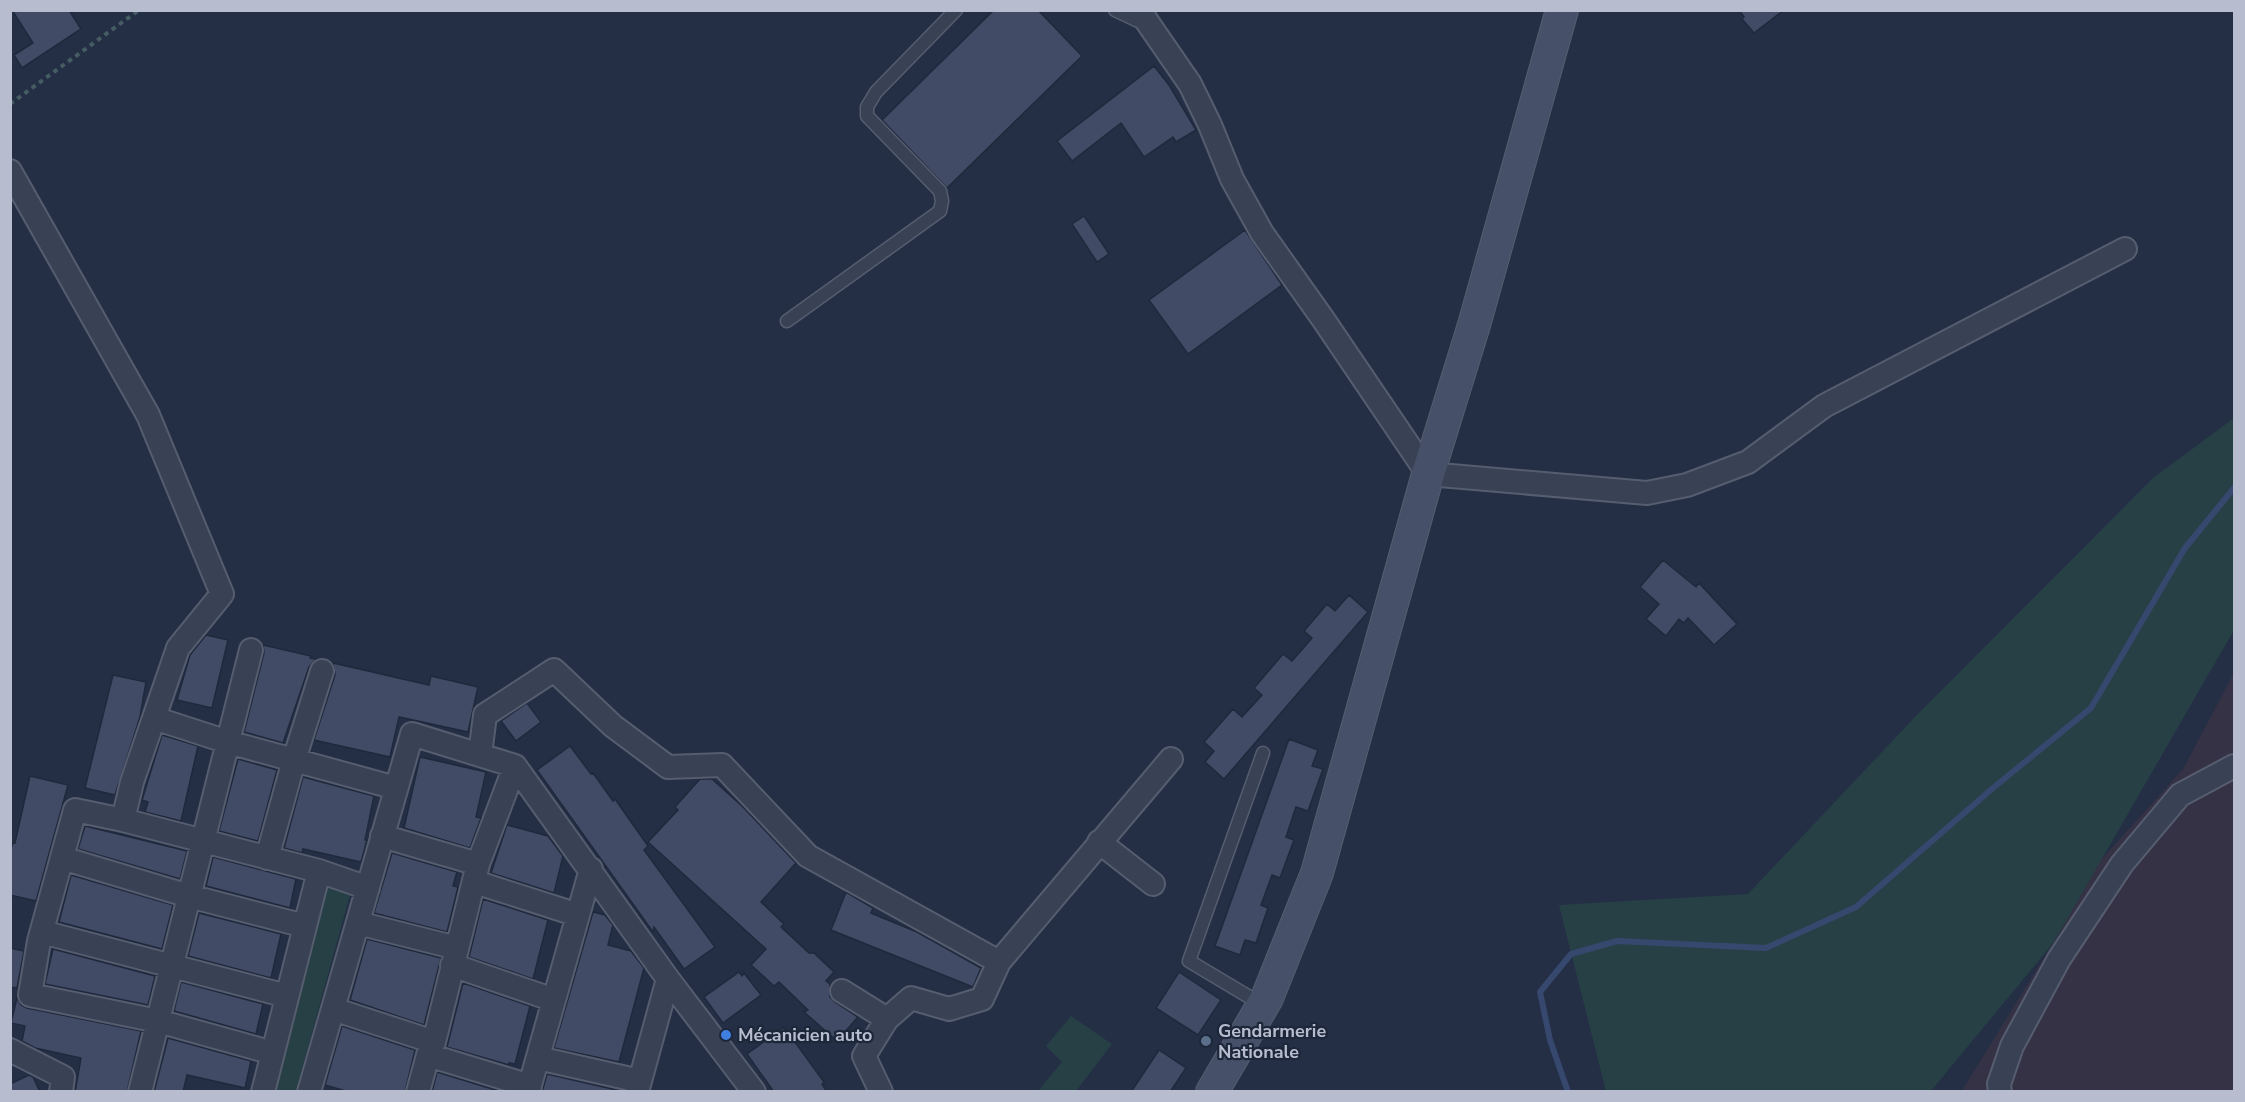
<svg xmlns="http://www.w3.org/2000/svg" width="2245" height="1102" font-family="'Nunito Sans',sans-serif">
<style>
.medical{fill:#363245}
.green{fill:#264046}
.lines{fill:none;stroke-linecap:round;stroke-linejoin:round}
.stream{stroke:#36486e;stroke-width:6}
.building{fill:#414b66;stroke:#1f293c;stroke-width:1.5}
.service-casing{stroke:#555d6f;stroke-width:15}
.minor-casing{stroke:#555d6f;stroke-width:26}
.secondary-casing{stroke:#555d6f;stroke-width:34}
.path{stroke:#455d62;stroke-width:4;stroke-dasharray:4.5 4.5;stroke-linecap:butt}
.service{stroke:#394255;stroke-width:12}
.minor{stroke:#394255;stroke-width:22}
.secondary{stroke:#465068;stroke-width:32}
.shop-dot{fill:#3f7fe0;stroke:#1d273a;stroke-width:2}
.service-dot{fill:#5c6f8a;stroke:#1d273a;stroke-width:2}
.labels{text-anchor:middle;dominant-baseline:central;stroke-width:4.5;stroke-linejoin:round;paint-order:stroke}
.poi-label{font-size:18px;font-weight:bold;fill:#b7bdce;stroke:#1d273a;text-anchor:start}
</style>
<rect width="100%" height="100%" fill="#242f46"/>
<path class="medical" d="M2234,673V1091L1961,1092L2055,940L2101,860L2183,769Z"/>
<path class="green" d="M2234,418V630L2054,942L1931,1091H1606L1559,905L1748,894L1914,718L2153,478Z
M327,885L351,891L296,1091L271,1092Z
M1071,1016L1112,1044L1076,1091H1038L1062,1062L1046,1046Z"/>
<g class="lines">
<path class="stream" d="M1568,1092L1550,1040L1540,992L1571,954L1617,941L1766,948L1856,907L1993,788L2091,708L2185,548L2234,488"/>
</g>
<path class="building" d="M12,10H69L81,29L22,68L14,55L33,43Z
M994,10H1038L1082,56L947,188L882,120Z
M1739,10H1784L1754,33L1742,19L1744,17Z
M1154,66L1169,85L1196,130L1176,142L1173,137L1144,157L1121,123L1072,161L1057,141Z
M1084,216L1109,254L1097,262L1072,224Z
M1245,230L1282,285L1188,354L1149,300Z
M1663,560L1696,587L1699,583L1737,624L1714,645L1688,618L1684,623L1679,619L1666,636L1646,619L1659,604L1640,587Z
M1349,595L1368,612L1224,779L1205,762L1214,751L1204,742L1233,709L1242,717L1262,695L1254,688L1283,654L1292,661L1312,638L1304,631L1327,604L1335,611Z
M206,635L228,640L212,708L177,700L190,655Z
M263,645L311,656L310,658L316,659L309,667L283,743L244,732L264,653Z
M333,663L429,685L431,676L478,687L468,732L399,717L390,757L314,740L335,675Z
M113,675L146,682L140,717L115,795L85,788Z
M527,703L541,722L516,741L501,721Z
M162,735L198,746L181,821L145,812L148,802L142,800Z
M1289,739L1318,750L1312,766L1323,769L1308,811L1296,807L1286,837L1294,840L1280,878L1272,875L1261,905L1268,908L1256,943L1245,940L1240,955L1215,946Z
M570,746L591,774L593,773L613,801L615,799L648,846L644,850L715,947L684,969L654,927L653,932L537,770Z
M420,757L486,772L476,817L481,818L470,848L404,828Z
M238,759L277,770L258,841L219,831Z
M30,776L68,785L36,901L10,895V852L13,842L15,843Z
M303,777L374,796L365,840H367L361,862L303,849L302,853L284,848Z
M700,779H712L743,807L796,863L761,902L784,924L781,927L809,953H814L834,972L826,981L830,984V997L835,1002L858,1017L837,1041L804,1012L808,1010L779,982L774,986L751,965L766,949L648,842L678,810L675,807Z
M507,825L548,836L563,856L554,893L491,873Z
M85,826L187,851L180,879L78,849Z
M392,853L457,872L453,886L458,887L447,932L374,913Z
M213,857L296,879L290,908L206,886Z
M71,875L173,905L162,949L59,922Z
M846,892L873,908L871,913L917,932L981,968L973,987L831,930Z
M483,899L548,920L533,979L469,957Z
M593,912L605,915L613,925L608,945L631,951L644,968L619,1062L554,1048Z
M199,913L281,934L271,978L188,956Z
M367,939L441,958L424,1025L350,1000Z
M10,948L24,951L17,988L10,987Z
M53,949L155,976L148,1005L45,984Z
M739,972L742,976L744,973L761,995L723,1023L704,997Z
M1179,972L1221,1000L1198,1035L1156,1008Z
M181,982L263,1004L256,1034L174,1011Z
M463,983L530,1006L515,1064L509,1063V1065L447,1047Z
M17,998L21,1005L27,1008L141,1031L127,1092H75L81,1058L35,1048L22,1041L25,1026L11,1023Z
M342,1026L415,1050L405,1092H349L325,1085Z
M784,1027L824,1082L822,1084L827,1092H774L747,1054Z
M168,1038L251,1061L245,1088L187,1075L183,1092H154Z
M1159,1050L1186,1068L1170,1092H1131Z
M437,1072L502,1092H432Z
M547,1074L612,1089L611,1092H542Z
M29,1075L33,1077L40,1092H10V1084Z"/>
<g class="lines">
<g class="service-casing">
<path id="service" d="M1115,10L1136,20L1146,23
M787,321L940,211L942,201L940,191L867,116V107L876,92L956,10
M1261,1004L1189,961L1263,753"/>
</g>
<g class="minor-casing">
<path id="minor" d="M1139,10L1190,84L1210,125L1232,179L1262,233L1323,319L1428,474L1647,493L1687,485L1748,462L1824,406L2125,249
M10,171L148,415L222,594L178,648L132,782L123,820
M154,718L228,742L396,788
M480,755L485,715L554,670L613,726L668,767L722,765L808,856L999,962
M382,836L478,864
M1099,842L1153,884
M62,858L189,896L305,926
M267,858L294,760L322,671
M475,882L578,915
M358,923L457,948
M42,932L287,996
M452,965L554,1000
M842,991L887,1019
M333,1009L434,1042
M10,1050L63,1077L61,1092
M273,1053L158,1021L30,995L39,941L75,810L123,820L319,871L368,888
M428,1055L530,1086
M538,1058L640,1081
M140,1092L251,650
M263,1092L319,871
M309,1092L412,734L515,766L668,979L754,1092
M418,1092L428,1055L434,1042L478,864L515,766
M528,1092L591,869
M637,1092L668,979
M881,1092L864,1056L887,1019L911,998L949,1009L982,999L999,962L1171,759
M2000,1092L1999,1084L2012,1046L2059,959L2122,864L2180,795L2234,766"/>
</g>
<g class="secondary-casing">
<path id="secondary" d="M1212,1092L1267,998L1317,873L1428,474L1474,325L1562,10"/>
</g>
<path class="path" d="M10,104L139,10"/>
<use href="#service" class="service"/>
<use href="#minor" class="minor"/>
<use href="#secondary" class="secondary"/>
</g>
<circle class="shop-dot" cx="726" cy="1035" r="6"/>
<circle class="service-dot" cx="1206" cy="1041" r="6"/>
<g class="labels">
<g class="poi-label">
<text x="1218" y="1031">Gendarmerie<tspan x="1218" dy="21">Nationale</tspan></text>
<text x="738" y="1035">Mécanicien auto</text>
</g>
</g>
<rect width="2245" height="1102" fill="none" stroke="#b7bdce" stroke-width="24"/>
</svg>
